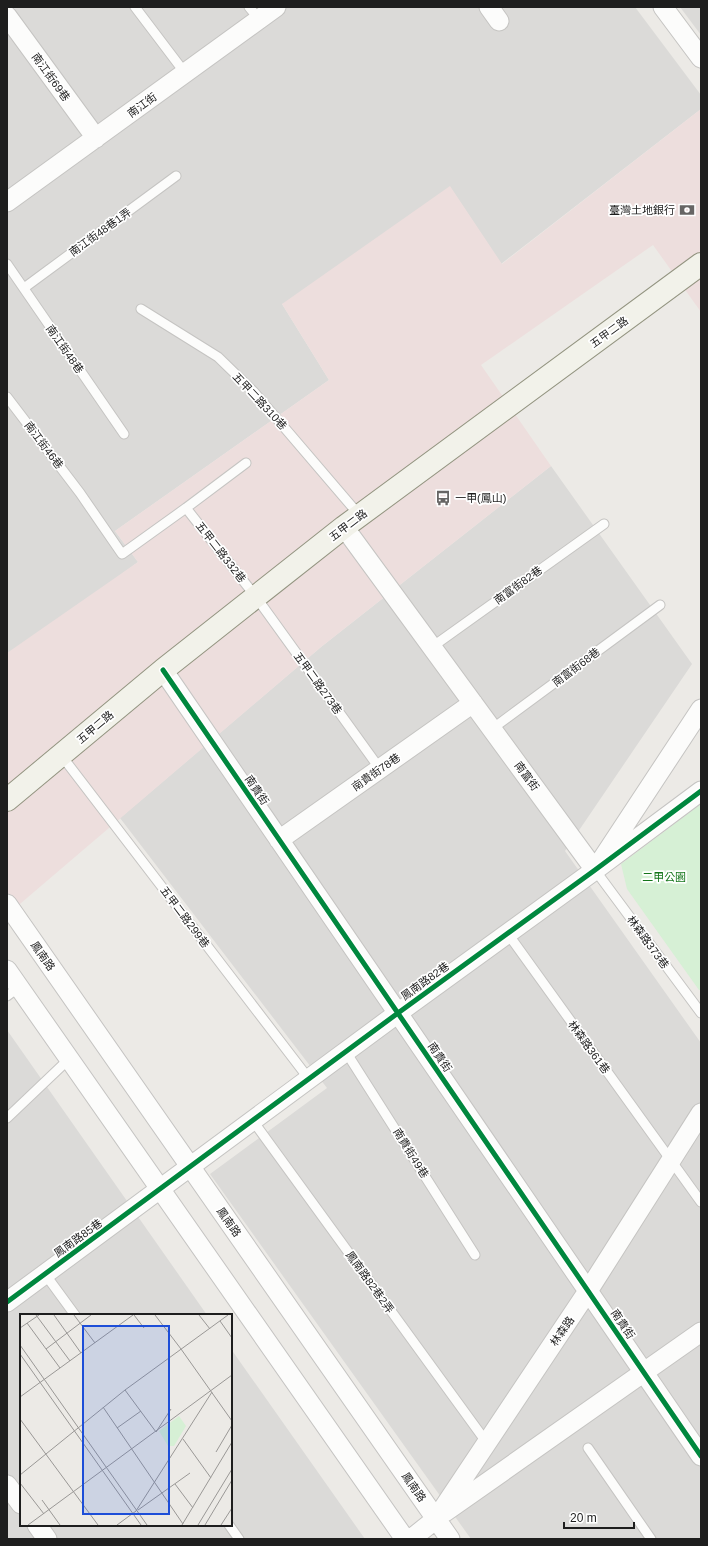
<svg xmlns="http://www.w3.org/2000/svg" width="708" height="1546" font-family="Helvetica,'Noto Sans TC',sans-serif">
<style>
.residential{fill:#dbdad8}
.commercial{fill:#eddedd}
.park{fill:#d6f0d5}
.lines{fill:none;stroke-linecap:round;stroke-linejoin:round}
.service-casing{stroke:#c5c4c2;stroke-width:11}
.minor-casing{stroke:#c5c4c2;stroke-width:21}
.secondary-casing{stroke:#939480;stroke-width:24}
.service{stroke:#fcfcfb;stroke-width:9}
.minor{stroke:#fcfcfb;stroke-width:19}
.secondary{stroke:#f2f2ea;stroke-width:22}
.cycleway-casing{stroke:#fff;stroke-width:8}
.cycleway{stroke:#00873e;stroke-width:5}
.labels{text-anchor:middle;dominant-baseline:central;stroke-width:3.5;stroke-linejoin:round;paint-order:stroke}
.street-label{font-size:11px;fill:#1e1e1e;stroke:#fff}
.poi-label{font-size:11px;fill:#1e1e1e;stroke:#fff;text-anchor:end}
.park-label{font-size:11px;fill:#137519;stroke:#fff}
.inset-road{fill:none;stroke:#9a9896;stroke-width:1}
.view{fill:#1d4ed8;fill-opacity:0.15;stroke:#1d4ed8;stroke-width:2}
.inset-edge{fill:none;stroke:#1e1e1e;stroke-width:2}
</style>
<rect width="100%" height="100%" fill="#eceae6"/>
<path class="residential" d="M7,7H635L701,95V109L501,264L282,304L329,380L115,531L138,562L7,658Z
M680,7H701V35Z
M551,466L692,664L565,851L701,1043V1539H471L210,1174L327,1088L120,818L321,647Z
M7,1030L207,1315H21V1525H231V1349L365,1539H7Z"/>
<path class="commercial" d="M701,109V312L653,245L481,365L551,466L321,647L7,915V653L138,562L115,531L329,380L282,304L450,186L502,264Z"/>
<path class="park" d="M701,804V990H699L627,889L621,864Z"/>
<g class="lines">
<g class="service-casing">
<path id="service" d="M135,7L185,73
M249,7L259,19
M7,264L124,434
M24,288L176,176
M141,309L218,357L254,392L360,516
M7,397L80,493L122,554L186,508L256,597L380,769
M186,508L246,463
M432,647L604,524
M492,729L660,605
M61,755L309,1079
M595,870L701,1013
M508,934L701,1202
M7,996L19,987
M346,1052L475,1255
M7,1118L69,1059
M253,1121L487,1443
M45,1274L75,1315
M588,1448L651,1539
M229,1525L239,1539"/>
</g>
<g class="minor-casing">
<path id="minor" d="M489,7L499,21
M663,7L701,58
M7,16L96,138
M7,202L276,7
M344,527L595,870L701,709
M163,670L701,1456
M279,840L473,703
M7,904L450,1539
M7,970L405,1539
M7,1302L398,1013L595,870L701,791
M7,1485L21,1504
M445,1512L701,1332
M37,1525L47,1539
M411,1539L436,1519L588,1291L701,1113"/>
</g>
<g class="secondary-casing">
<path id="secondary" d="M7,800L163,670L344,527L701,264"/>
</g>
<use href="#service" class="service"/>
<use href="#minor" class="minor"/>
<use href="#secondary" class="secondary"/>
<g class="cycleway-casing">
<path id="cycleway" d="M163,670L701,1456
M7,1302L398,1013L595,870L701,791"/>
</g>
<use href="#cycleway" class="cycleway"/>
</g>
<defs>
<g id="bank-bare" transform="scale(1.2)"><path d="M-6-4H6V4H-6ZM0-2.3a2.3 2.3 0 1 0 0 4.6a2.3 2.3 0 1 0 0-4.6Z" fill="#666564" stroke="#fff" stroke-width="2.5" paint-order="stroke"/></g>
<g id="bus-bare" transform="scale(1.2)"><path d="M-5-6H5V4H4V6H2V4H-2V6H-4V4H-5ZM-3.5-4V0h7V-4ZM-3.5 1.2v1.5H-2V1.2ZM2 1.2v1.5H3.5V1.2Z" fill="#666564" stroke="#fff" stroke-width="2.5" paint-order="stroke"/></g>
</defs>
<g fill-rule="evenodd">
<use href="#bank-bare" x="687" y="210"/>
<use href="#bus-bare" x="443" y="498"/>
</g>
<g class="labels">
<g class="street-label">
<text transform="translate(51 77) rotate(54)">南江街69巷</text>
<text transform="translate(142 105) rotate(-36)">南江街</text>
<text transform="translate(100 232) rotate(-36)">南江街48巷1弄</text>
<text transform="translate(609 332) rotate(-36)">五甲二路</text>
<text transform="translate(65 349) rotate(55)">南江街48巷</text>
<text transform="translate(260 401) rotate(47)">五甲二路310巷</text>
<text transform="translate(44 445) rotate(53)">南江街46巷</text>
<text transform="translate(348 525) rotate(-37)">五甲二路</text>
<text transform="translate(221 552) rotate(52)">五甲二路332巷</text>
<text transform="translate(518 585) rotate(-36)">南富街82巷</text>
<text transform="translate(576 667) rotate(-37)">南富街68巷</text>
<text transform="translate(318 683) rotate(54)">五甲二路273巷</text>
<text transform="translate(95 727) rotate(-40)">五甲二路</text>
<text transform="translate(376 772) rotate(-35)">南貴街78巷</text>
<text transform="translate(527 776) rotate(54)">南富街</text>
<text transform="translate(257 790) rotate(56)">南貴街</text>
<text transform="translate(185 917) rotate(53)">五甲二路299巷</text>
<text transform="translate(648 942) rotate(54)">林森路373巷</text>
<text transform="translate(43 956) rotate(55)">鳳南路</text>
<text transform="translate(425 981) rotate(-36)">鳳南路82巷</text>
<text transform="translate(589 1047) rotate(54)">林森路361巷</text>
<text transform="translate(440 1057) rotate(56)">南貴街</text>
<text transform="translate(411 1153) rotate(58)">南貴街49巷</text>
<text transform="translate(229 1222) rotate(55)">鳳南路</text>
<text transform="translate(78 1238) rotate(-36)">鳳南路85巷</text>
<text transform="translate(370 1282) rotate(54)">鳳南路82巷2弄</text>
<text transform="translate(623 1324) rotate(56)">南貴街</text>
<text transform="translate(562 1331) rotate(-56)">林森路</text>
<text transform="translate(414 1487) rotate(55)">鳳南路</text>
</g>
<g class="poi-label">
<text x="675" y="210">臺灣土地銀行</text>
<text x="455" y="498" text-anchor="start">一甲(鳳山)</text>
</g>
<g class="park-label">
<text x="664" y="877">二甲公園</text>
</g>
</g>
<g transform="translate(20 1314)">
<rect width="212" height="212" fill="#eceae6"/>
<path d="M159,102L166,112L154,132H148L139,117Z" fill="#d6f0d5"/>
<path class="inset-road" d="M16,1L50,47M34,1L61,39M54,1L75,29M114,1L124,14M135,1L161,35M179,1L190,15M200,7L212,24M7,9L40,54M0,14L19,1M0,31L127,211M26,35L71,1M161,35L212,107M0,40L121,211M105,76L136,118L151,95M0,83L113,1M83,93L163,210M0,105L78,211M97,114L121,97M163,125L191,164M196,138L212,111M0,161L105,76L208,1M0,169L24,200M155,170L173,194M22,186L40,211M118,196L170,159M8,211L212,61M97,211L116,197L192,78M162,211L212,128M178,211L212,155M185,211L212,166M201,211L212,194"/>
<path class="view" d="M63,12H149V200H63Z"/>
<rect width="212" height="212" class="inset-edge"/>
</g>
<rect width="708" height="1546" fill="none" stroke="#1e1e1e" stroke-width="16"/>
<path d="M564 1522v6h70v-6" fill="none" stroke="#1e1e1e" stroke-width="2"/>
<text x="570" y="1522" font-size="12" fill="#1e1e1e" stroke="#ffffff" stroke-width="3" paint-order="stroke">20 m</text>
</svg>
